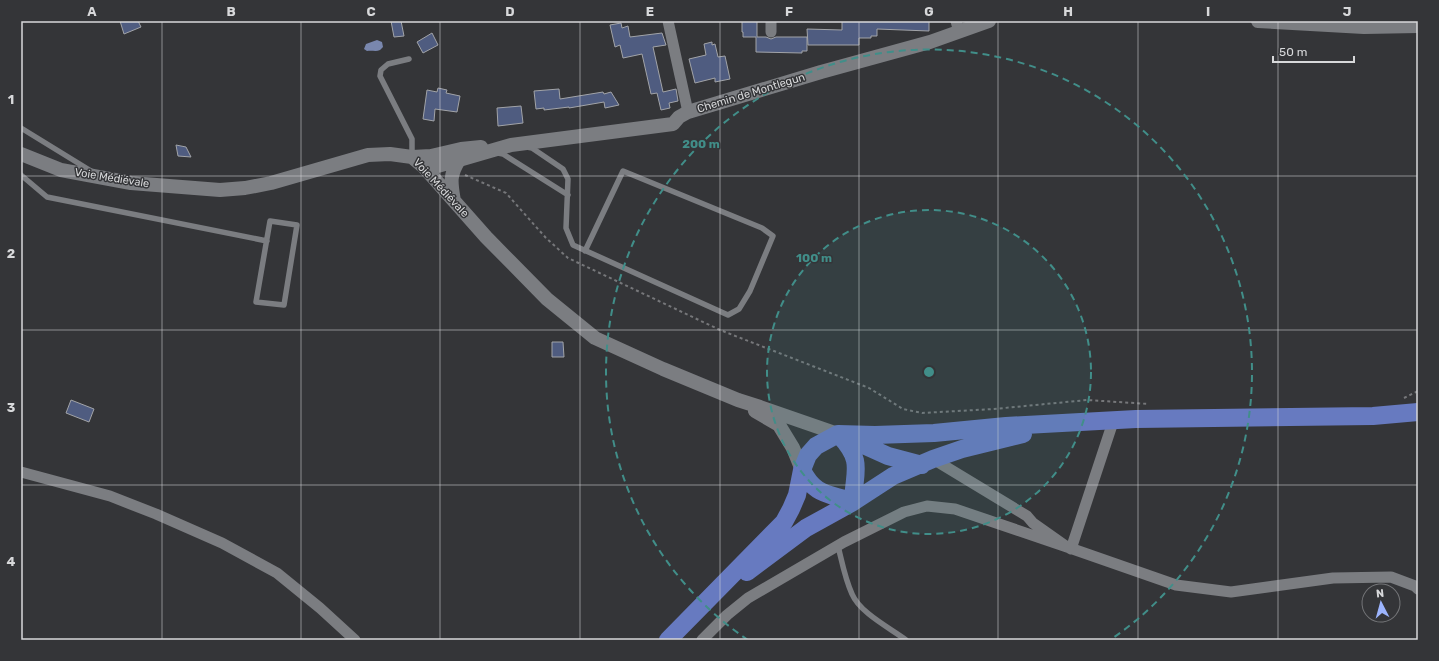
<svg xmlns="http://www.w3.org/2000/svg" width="1439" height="661" font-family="Rubik,sans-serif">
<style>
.water{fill:#7987ae}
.building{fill:#4f5c80;stroke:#a2a4a8}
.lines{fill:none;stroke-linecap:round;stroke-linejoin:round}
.path{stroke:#76777a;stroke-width:2;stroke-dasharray:3 3;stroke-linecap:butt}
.service{stroke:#7b7d81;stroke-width:5.5}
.minor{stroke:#7b7d81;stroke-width:11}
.tertiary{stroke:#7b7d81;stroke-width:14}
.primary{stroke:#677ac0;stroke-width:18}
.grid{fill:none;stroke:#d7d8da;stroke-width:1;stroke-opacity:0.55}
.ring{fill:none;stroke:#418e89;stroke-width:2;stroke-dasharray:7 5}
.labels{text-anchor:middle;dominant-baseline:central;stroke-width:3;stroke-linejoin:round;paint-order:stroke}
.street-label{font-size:11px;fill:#d7d8da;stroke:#343538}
.centre{fill:#418e89;stroke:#343538;stroke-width:2}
.ring-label{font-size:12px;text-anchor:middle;font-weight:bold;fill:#418e89;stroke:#343538;stroke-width:3;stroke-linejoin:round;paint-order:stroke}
.neatline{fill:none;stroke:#d7d8da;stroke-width:1.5}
.grid-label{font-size:13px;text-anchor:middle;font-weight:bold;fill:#d7d8da}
</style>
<rect width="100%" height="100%" fill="#343538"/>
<path class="water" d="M377,40L382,42L383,47L380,50C376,52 372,50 367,51L364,49L366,44Z"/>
<path class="building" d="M120,21H138L141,27L124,34Z
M391,21H401L404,36L394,37Z
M742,21H757V37H766L771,39L776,37H807V51H802V53L756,52V37H743V32H742Z
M842,21H929V31L877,29V36H871V38H859V45H808L807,29L842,30Z
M621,23L622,28L628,26L630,37L662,33L666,45L653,47L663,92L676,89L678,101L669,103L670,108L661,110L657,93L651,94L642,54L623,58L620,45L615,47L610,25Z
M432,33L438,45L423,53L417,42Z
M712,42V45L715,44L718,57L725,56L730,79L715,82V78L695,83L689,59L706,55L704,44Z
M438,88L447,90L446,93L460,96L457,112L435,109L434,121L423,119L427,90L437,92Z
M559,89L560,99L603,92L604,94L611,92L619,105L605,108L604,102L569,108V107L544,110V108L536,109L534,91Z
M521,106L523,123L498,126L497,108Z
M176,145L186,147L191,157L178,156Z
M552,342H563L564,357H552Z
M71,400L94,409L89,422L66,413Z"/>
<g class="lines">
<path class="path" d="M465,175L506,193L546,238L568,258L720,330L869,388L903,409L922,413L994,409L1087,400L1149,404
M1404,398L1418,391"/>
<path class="service" d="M409,59L388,64L381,70L380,76L412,139V157
M21,128L91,171
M527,147L532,148L563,169L568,179L566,228L573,245C625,269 677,292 728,315L739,309L750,291L773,236L762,228L623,171L585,251
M498,153L503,154L568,195
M21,175L47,197L267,241
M270,221L297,225L284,305L256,302Z
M838,546C842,562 845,579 852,594C860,613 890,628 906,640"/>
<path class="minor" d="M668,21L688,112
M956,21L959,32
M771,32V21
M21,472L110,496L156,514L222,543L277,573L320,608L355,640
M1067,547L1176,585L1231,592L1333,578L1391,577L1415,586L1418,589
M1071,549L1113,422
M702,640L727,615L748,598L844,542L904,512L927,506L955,509L1067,547L1033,523L1027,516L933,459"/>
<path class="tertiary" d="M1258,21L1364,27L1418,26
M21,154L61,170L104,178L131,183L220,190L245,188L271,183L368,155L390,154L412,157L431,156L461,149L481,147
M412,157L424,167L486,237L547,299L595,338L663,369L738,400L760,407L838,434
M424,167H434L459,160
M454,201C451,183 449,176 459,160L511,145L673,124L679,117L688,112L821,72L930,42L989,21
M755,411L779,425L793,448L802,470"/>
<path class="primary" d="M840,436C864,462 854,471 853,502
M848,438L888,456L922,465
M802,470C815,496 828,493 853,502
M747,572L806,528L853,502L893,476L933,459L962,449L1023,434
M668,640L784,522L791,509L797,495L802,470L808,455L816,446L838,434L875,435L934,433L1006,426L1136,419L1373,416L1418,412"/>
</g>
<path class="grid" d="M162,21V640M301,21V640M440,21V640M580,21V640M720,21V640M859,21V640M998,21V640M1138,21V640M1278,21V640M21,176H1418M21,330H1418M21,485H1418"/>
<circle cx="929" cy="372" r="162" fill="#418e89" fill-opacity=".12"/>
<g class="ring">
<circle cx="929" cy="372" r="162"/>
<path d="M748 640A323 323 0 1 1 1110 640"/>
</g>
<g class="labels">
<g class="street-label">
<text transform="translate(751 93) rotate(-17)">Chemin de Montlegun</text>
<text transform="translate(112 178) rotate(9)">Voie Médiévale</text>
<text transform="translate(441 188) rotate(47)">Voie Médiévale</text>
</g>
</g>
<circle cx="929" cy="372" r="6" class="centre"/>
<g class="ring-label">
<text x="701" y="148">200 m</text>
<text x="814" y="262">100 m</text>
</g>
<rect width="1439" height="661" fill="none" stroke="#343538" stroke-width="44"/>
<g transform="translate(1381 603) rotate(354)"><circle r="19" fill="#343538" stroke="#757679"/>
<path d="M0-3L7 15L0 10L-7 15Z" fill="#9cb4fd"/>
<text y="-6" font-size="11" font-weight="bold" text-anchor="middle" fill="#d7d8da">N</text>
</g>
<path d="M1273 56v6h81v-6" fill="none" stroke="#d7d8da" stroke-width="2"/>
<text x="1279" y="56" font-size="12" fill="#d7d8da" stroke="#343538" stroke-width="3" paint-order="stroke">50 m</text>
<rect x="22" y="22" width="1395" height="617" class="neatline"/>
<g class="grid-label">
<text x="92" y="16">A</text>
<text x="231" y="16">B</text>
<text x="371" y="16">C</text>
<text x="510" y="16">D</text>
<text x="650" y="16">E</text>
<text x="789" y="16">F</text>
<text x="929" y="16">G</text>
<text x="1068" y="16">H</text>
<text x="1208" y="16">I</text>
<text x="1347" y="16">J</text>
<text x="11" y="104">1</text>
<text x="11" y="258">2</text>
<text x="11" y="412">3</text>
<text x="11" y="566">4</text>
</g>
</svg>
